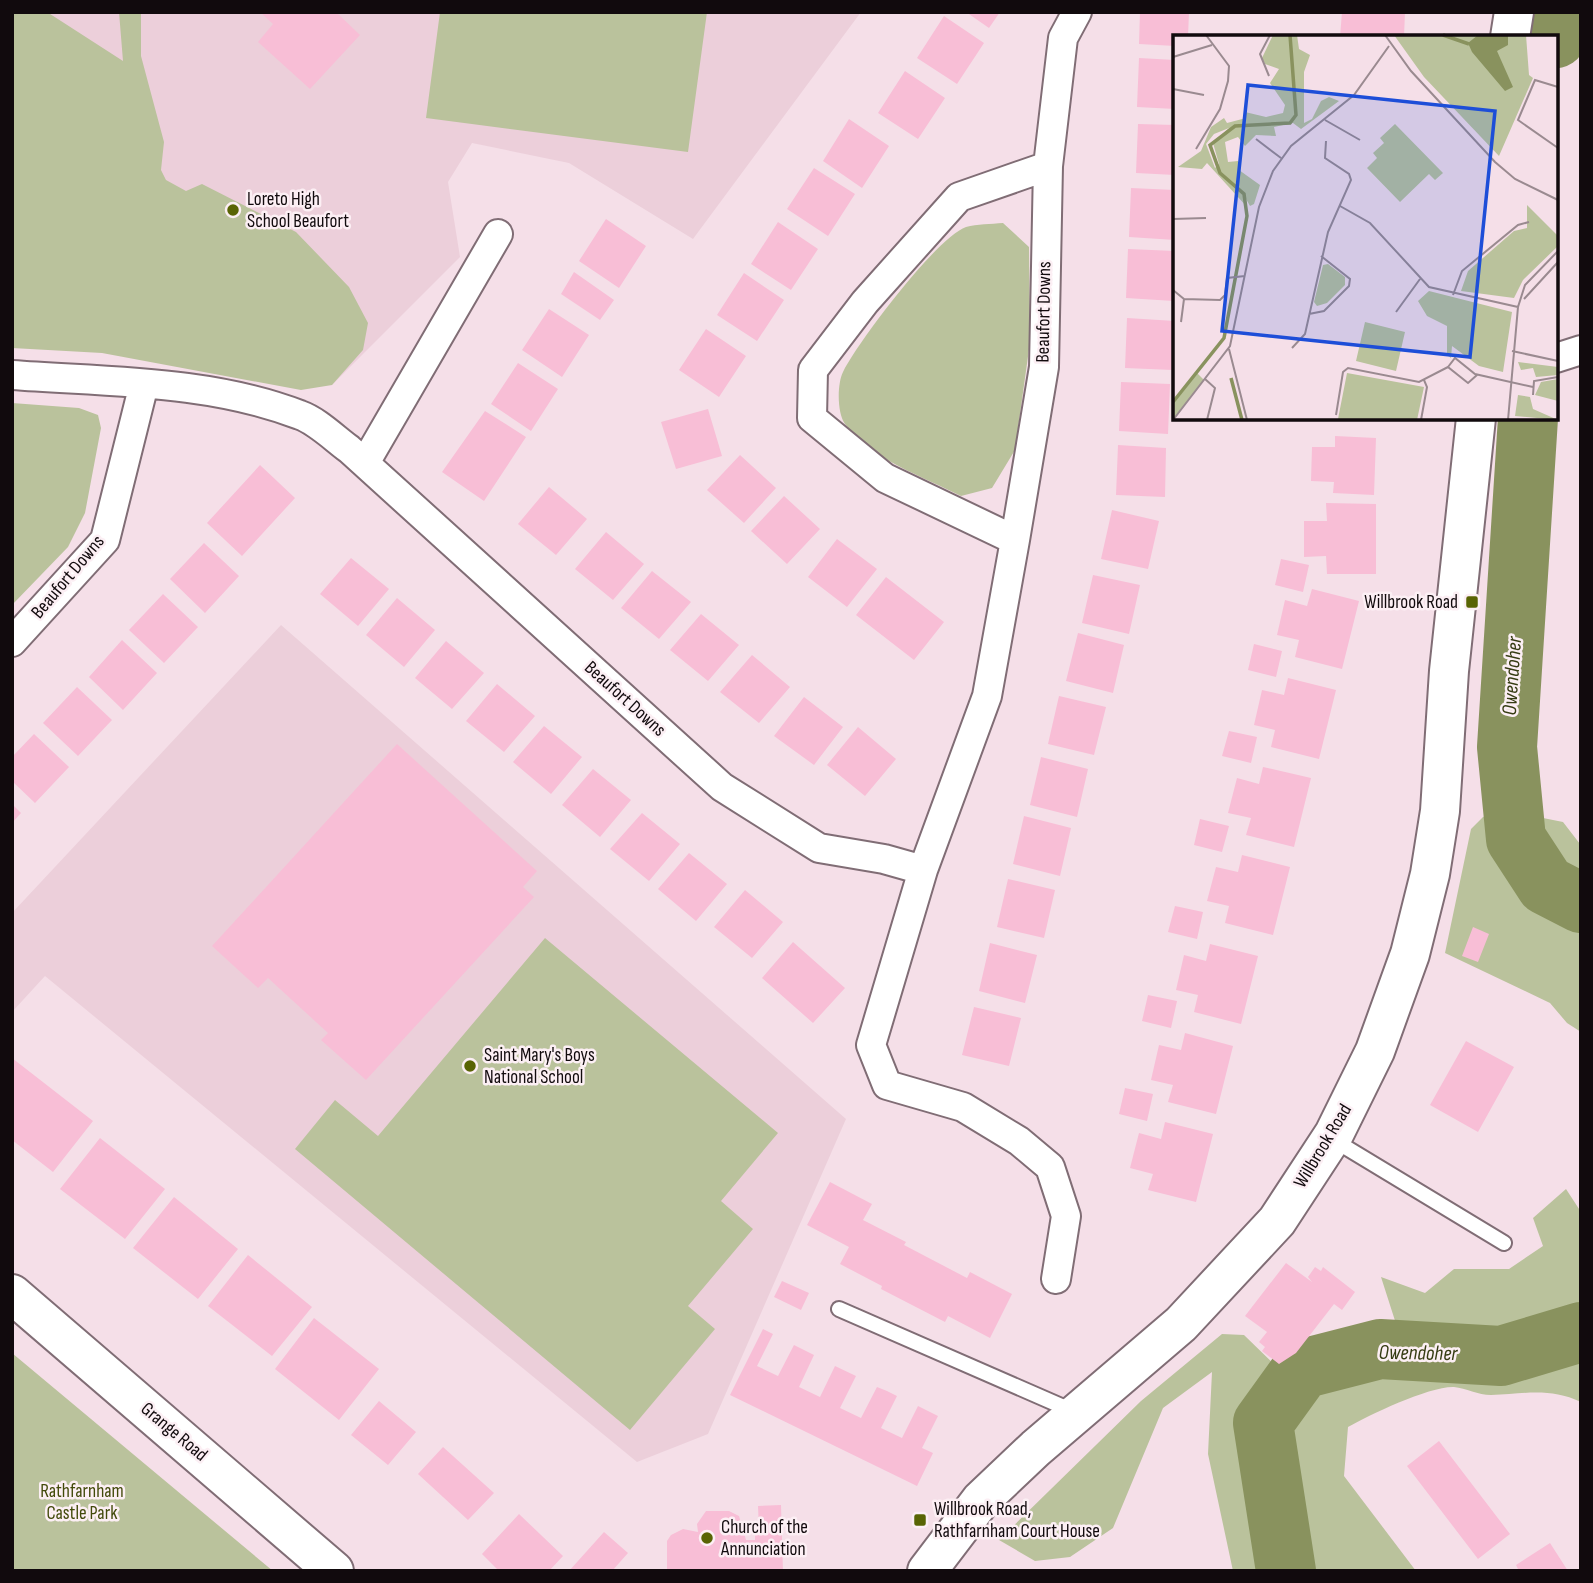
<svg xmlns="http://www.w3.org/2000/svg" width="1593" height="1583" font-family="'Sofia Sans Condensed',sans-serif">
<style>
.built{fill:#eccfda}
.green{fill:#bac29c}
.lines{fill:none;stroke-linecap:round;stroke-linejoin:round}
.river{stroke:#89925e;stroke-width:60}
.building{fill:#f8bed6}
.service-casing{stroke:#806d75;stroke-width:18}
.minor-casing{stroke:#806d75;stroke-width:32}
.secondary-casing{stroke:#806d75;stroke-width:42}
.service{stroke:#fff;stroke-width:14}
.minor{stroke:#fff;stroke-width:28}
.secondary{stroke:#fff;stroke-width:38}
.poi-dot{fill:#596404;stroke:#fceff4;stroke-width:2.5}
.labels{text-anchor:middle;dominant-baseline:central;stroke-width:5;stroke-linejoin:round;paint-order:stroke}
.poi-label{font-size:19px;fill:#110a0d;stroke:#fceff4;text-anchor:start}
.street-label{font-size:19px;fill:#110a0d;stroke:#fceff4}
.park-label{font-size:19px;fill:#424a0a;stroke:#fceff4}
.water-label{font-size:21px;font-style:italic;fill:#363c13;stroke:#fceff4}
.inset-river{fill:none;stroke:#89925e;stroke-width:3.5}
.inset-road{fill:none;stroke:#9a8a90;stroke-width:2}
.view{fill:#1d4ed8;fill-opacity:0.15;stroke:#1d4ed8;stroke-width:3.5}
.inset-edge{fill:none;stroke:#110a0d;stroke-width:3.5}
</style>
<rect width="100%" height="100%" fill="#f5dfe8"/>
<path class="built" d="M12,12H861L693,239L569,163L472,143L448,182L460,257L332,385L210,365Z
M281,625L846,1119L708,1434L637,1462L45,976L12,1012V913Z"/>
<path class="green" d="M12,12H47L123,61L119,12H141V56L164,142L161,170L166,180L186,191L202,184L296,232L349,287L368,323L363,350L332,385L301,390L102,353L12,348Z
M440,12H707L688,152L426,118Z
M1003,223L1029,247L1030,342L1015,450L992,488L961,496C924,477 870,459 845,424C837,413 837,384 843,372C857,343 937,237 966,227C977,224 991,224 1003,223Z
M12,403L79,408L98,415L101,428L85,513L68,547L12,605Z
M1518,805L1543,818L1563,822L1580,844L1581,1032L1567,1023L1550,1003L1445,953L1471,829L1483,817L1496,812L1498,844L1527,863L1528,828Z
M545,938L778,1133L721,1201L753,1229L688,1306L715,1329L630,1430L295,1149L335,1100L378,1136Z
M1566,1189L1581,1212V1402C1549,1387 1524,1394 1491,1395C1478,1395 1466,1388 1454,1387C1430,1386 1369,1415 1348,1427L1344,1476L1416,1571H1233L1208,1454L1212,1372L1163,1408L1113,1528L1070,1557L1035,1561L999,1540L1141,1401L1222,1334L1244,1335L1280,1370L1303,1352L1349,1345L1398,1330L1381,1277L1425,1293L1454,1269H1509L1543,1246L1533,1218Z
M12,1353L273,1571H12Z"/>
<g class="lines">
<path class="river" d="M1556,38L1561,12
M1528,418L1507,747L1516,839L1546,885L1581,903
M1286,1571L1263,1423L1302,1369L1380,1349L1501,1356L1581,1332"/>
</g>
<path class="building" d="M260,12H336L360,35L310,89L258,42L273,24Z
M966,12H1000L989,28Z
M1140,12H1189L1188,37H1175V46L1139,44Z
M1342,12H1405L1404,37H1340Z
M944,16L984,43L957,84L917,58Z
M1139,58L1175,60V109L1137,107Z
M905,71L945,98L918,139L878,113Z
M849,119L889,146L862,188L823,161Z
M1138,124L1175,125V175L1136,173Z
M814,168L855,194L828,236L787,209Z
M1131,188L1175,190V240L1129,237Z
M606,219L646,246L619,288L579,261Z
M778,222L818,249L791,290L751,264Z
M1128,249L1175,251L1174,301L1126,298Z
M574,272L614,300L600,320L561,294Z
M744,273L784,300L757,341L717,315Z
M549,309L589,335L562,377L522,350Z
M1127,318L1175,321L1173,370L1125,368Z
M706,329L746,356L719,397L679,370Z
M518,363L558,389L531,431L491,404Z
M1121,382L1170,384L1168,434L1119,431Z
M708,409L722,456L676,469L661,422Z
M485,411L526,437L484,501L442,472Z
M1335,436L1376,438L1374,495L1333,493L1334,482L1311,481L1312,447H1335Z
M1118,445L1166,448L1165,497L1116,495Z
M740,455L776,488L744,523L707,490Z
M260,465L295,498L242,556L207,523Z
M549,487L587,519L556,555L518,524Z
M784,496L820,529L787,564L751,531Z
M1326,503L1376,504V574H1327L1326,556L1304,557V521H1327Z
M1112,510L1159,521L1148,569L1101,559Z
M606,532L644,564L613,600L575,569Z
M837,539L877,569L847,607L808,577Z
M204,543L239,576L205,613L170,579Z
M351,558L389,589L358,626L320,594Z
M1281,559L1309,565L1303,592L1275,585Z
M652,571L691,602L659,639L621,608Z
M1093,575L1140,585L1129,634L1082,623Z
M886,577L944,622L914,660L856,615Z
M1312,589L1359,601L1342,669L1295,657L1299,640L1277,635L1285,600L1307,606Z
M163,594L198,627L164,663L129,630Z
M397,598L435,630L404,667L366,635Z
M701,614L739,645L708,681L670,650Z
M1078,633L1124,645L1113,693L1066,681Z
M122,640L157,673L123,710L89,677Z
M446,641L484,673L452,709L415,678Z
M1254,644L1282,651L1276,677L1248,670Z
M752,655L790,687L759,723L720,692Z
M1288,678L1336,690L1319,759L1271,747L1275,730L1254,725L1262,690L1284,695Z
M497,684L535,716L504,752L466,721Z
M77,687L112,720L78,756L43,723Z
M1059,696L1106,707L1094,755L1048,744Z
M804,697L843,727L814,765L774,736Z
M544,726L582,757L551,794L513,762Z
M858,727L896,759L865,796L827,765Z
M1229,731L1257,737L1251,763L1222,756Z
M34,734L69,767L35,803L12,781V757Z
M397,744L537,871L523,887L534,897L366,1080L321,1040L328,1033L268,978L258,988L212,946Z
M1041,757L1088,769L1077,817L1030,805Z
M1263,767L1311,778L1294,847L1246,835L1251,818L1228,813L1237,778L1259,784Z
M593,769L631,800L600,837L562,805Z
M12,804L21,813L12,823Z
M642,813L680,844L649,881L610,849Z
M1024,816L1071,828L1060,876L1013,864Z
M1200,819L1229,826L1222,852L1194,845Z
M689,853L727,884L696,921L658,889Z
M1242,855L1290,867L1273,935L1225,923L1229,906L1207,901L1216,867L1238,872Z
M1008,879L1055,890L1044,938L997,927Z
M745,890L783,922L752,958L714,927Z
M1175,906L1203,912L1197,939L1168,932Z
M1473,927L1489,934L1478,962L1462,956Z
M793,942L845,988L813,1023L762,978Z
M990,943L1037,955L1025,1003L979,991Z
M1210,944L1258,956L1241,1024L1194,1012L1198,995L1176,990L1184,955L1206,961Z
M1148,995L1177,1001L1171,1028L1142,1021Z
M974,1007L1021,1018L1009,1066L962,1055Z
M1185,1033L1233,1046L1216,1114L1168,1102L1173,1085L1151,1080L1159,1045L1181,1050Z
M1466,1041L1514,1067L1478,1132L1430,1105Z
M12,1058L93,1121L53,1172L12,1140Z
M1125,1088L1153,1094L1147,1121L1119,1114Z
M1165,1122L1213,1134L1196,1202L1148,1190L1153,1174L1130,1168L1139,1133L1161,1139Z
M100,1138L165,1189L125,1239L60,1189Z
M830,1182L872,1204L863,1220L906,1242L904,1245L967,1278L970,1272L1012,1294L990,1338L948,1316L945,1322L881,1289L882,1286L840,1264L849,1247L807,1225Z
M174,1197L238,1249L198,1299L133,1248Z
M248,1255L312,1307L272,1356L208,1306Z
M1286,1263L1312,1282L1308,1277L1315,1267L1321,1271L1323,1267L1355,1292L1342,1310L1334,1304L1296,1353L1279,1364L1262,1351L1265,1347L1259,1342L1267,1332L1245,1316Z
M782,1281L809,1293L801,1310L774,1297Z
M314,1318L379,1369L339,1420L275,1369Z
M763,1329L773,1334L757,1366L778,1376L794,1345L814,1355L799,1387L820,1397L835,1366L856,1376L840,1408L861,1418L877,1387L887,1391L897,1396L881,1428L902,1438L918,1406L938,1416L922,1448L933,1453L917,1486L730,1395Z
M379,1401L416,1432L388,1465L351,1435Z
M1439,1441L1510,1534L1478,1559L1407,1466Z
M443,1447L494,1493L468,1520L418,1474Z
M781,1505L783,1571H667V1541L671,1535L683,1529L698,1532L697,1524L706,1511H729L739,1516L746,1540H755V1529H759L758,1506Z
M519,1514L563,1556L549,1571H499L482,1554Z
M604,1532L628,1553L612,1571H569Z
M1550,1543L1568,1571H1519L1516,1565Z"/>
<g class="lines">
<g class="service-casing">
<path id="service" d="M1332,1139L1504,1243
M839,1309L1075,1412"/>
</g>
<g class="minor-casing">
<path id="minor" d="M1556,358L1581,350
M12,375C107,382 210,380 300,415C317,421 334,438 349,449L722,787L819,848L884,859L923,870
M365,463L498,234
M1015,540L885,478L812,418L813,370L865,302L959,197L1048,166
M12,642L105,540L144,384
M1056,1279L1066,1216L1050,1167L1019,1141L963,1107L887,1085L871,1045L923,870L987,696L1015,540L1044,367L1048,166L1063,38L1077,12"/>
</g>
<g class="secondary-casing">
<path id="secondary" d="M1510,37L1514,12
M12,1294L334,1571
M927,1571L981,1500L1036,1448L1181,1324L1277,1221L1334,1134L1375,1051L1410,954L1430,874L1440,811L1449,671L1476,418"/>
</g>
<use href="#service" class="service"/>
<use href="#minor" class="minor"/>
<use href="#secondary" class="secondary"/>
</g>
<g class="poi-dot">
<circle cx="233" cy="210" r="7"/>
<rect x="1465" y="595" width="14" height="14" rx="3.5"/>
<circle cx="470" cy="1066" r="7"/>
<rect x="913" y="1513" width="14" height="14" rx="3.5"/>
<circle cx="707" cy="1538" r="7"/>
</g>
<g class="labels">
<g class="poi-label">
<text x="247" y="199">Loreto High<tspan x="247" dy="22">School Beaufort</tspan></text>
<text x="1458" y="602" text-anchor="end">Willbrook Road</text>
<text x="484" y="1055">Saint Mary's Boys<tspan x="484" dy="22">National School</tspan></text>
<text x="934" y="1509">Willbrook Road,<tspan x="934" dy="22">Rathfarnham Court House</tspan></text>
<text x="721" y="1527">Church of the<tspan x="721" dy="22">Annunciation</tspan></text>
</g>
<g class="street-label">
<text transform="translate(1044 312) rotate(-89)">Beaufort Downs</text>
<text transform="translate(68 577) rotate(-50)">Beaufort Downs</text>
<text transform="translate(625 699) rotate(42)">Beaufort Downs</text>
<text transform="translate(1323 1146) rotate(-59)">Willbrook Road</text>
<text transform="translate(174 1432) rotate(40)">Grange Road</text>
</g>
<g class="park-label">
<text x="82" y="1491">Rathfarnham<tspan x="82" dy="22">Castle Park</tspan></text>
</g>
<g class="water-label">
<text transform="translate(1512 676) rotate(-86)">Owendoher</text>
<text transform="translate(1418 1353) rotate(1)">Owendoher</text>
</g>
</g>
<g transform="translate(1173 35)">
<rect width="385" height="385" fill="#f5dfe8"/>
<path d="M100,0H124L126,14L137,20L131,37V88L139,84L148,66L156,62L166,66L128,94L120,88L101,92L103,101L83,100L72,111L65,102L52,107L55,127L65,126L66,135L87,150L81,169L77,171L73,164L74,172L34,128L29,134L5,132L28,116L38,92L51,83L54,88L73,83L72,77L93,82L110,78L112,70L97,48L106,34L92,29L89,23ZM56,93L40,108L46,129L42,133L33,109L41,99ZM221,0H353L356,40L360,43L326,121L251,42ZM222,89L270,138L262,145L256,139L227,167L194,133L204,123L200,118L211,108L207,103ZM354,170L385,201V211L350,245L341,263L288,256L295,236L341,196L354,193ZM155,229L172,242V250L154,268L144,271L141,267L150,230ZM256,256L339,277L330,337L306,331L279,311L278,323L274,320V291L254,281L245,266ZM192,287L232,297L223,336L183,326ZM345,327L385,332V340L363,342L360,333L348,335ZM23,337L31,345L0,385V367ZM174,338L251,352L244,385L165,384ZM385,344V366L362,360L368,347ZM345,360L357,362L360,374L385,385L342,381Z" fill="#bac29c" fill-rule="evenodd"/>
<path d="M305,0H335V10L324,16L340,52L332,56L299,17L295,8Z" fill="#89925e"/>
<path class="inset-river" d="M270,0L296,9M58,343L69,385M0,367L51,303L74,181L71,159L47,138L37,110L62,91L117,88L123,80L117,0"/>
<path class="inset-road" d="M212,0L238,36L322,127L342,144L385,165M0,22L39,10M96,41L87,19L97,0M385,52L362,45L345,85L385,113M0,54L31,60M152,85L187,105M83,104L108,123M23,114L47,74L55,46L56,31L33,0M167,171L197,188L256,252L345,272M0,184L33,183M0,255L11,264L47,265L52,260L54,243L72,241M280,260L289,236L345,190L356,187M351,264L385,227M223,277L247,244M136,279L151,276L176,251L177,244L148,221M8,287L11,264M119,313L132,299L155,197L178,145L176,139L152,123L153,106M56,314L74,385M339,316L385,326M304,340L295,348L275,332L282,323L302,339L360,352M32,344L42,353L34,385M360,360L361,346L385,342M163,380L170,337L175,333L246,347L275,332M0,385L57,311L86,172L100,136L118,111L181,60L216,11M248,385L254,352L251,345M335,385L345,272L352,250L385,216"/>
<path class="view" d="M75,50L322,76L297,322L49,296Z"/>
<rect width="385" height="385" class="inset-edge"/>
</g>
<rect width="1593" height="1583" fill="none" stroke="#110a0d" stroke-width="28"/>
</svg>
